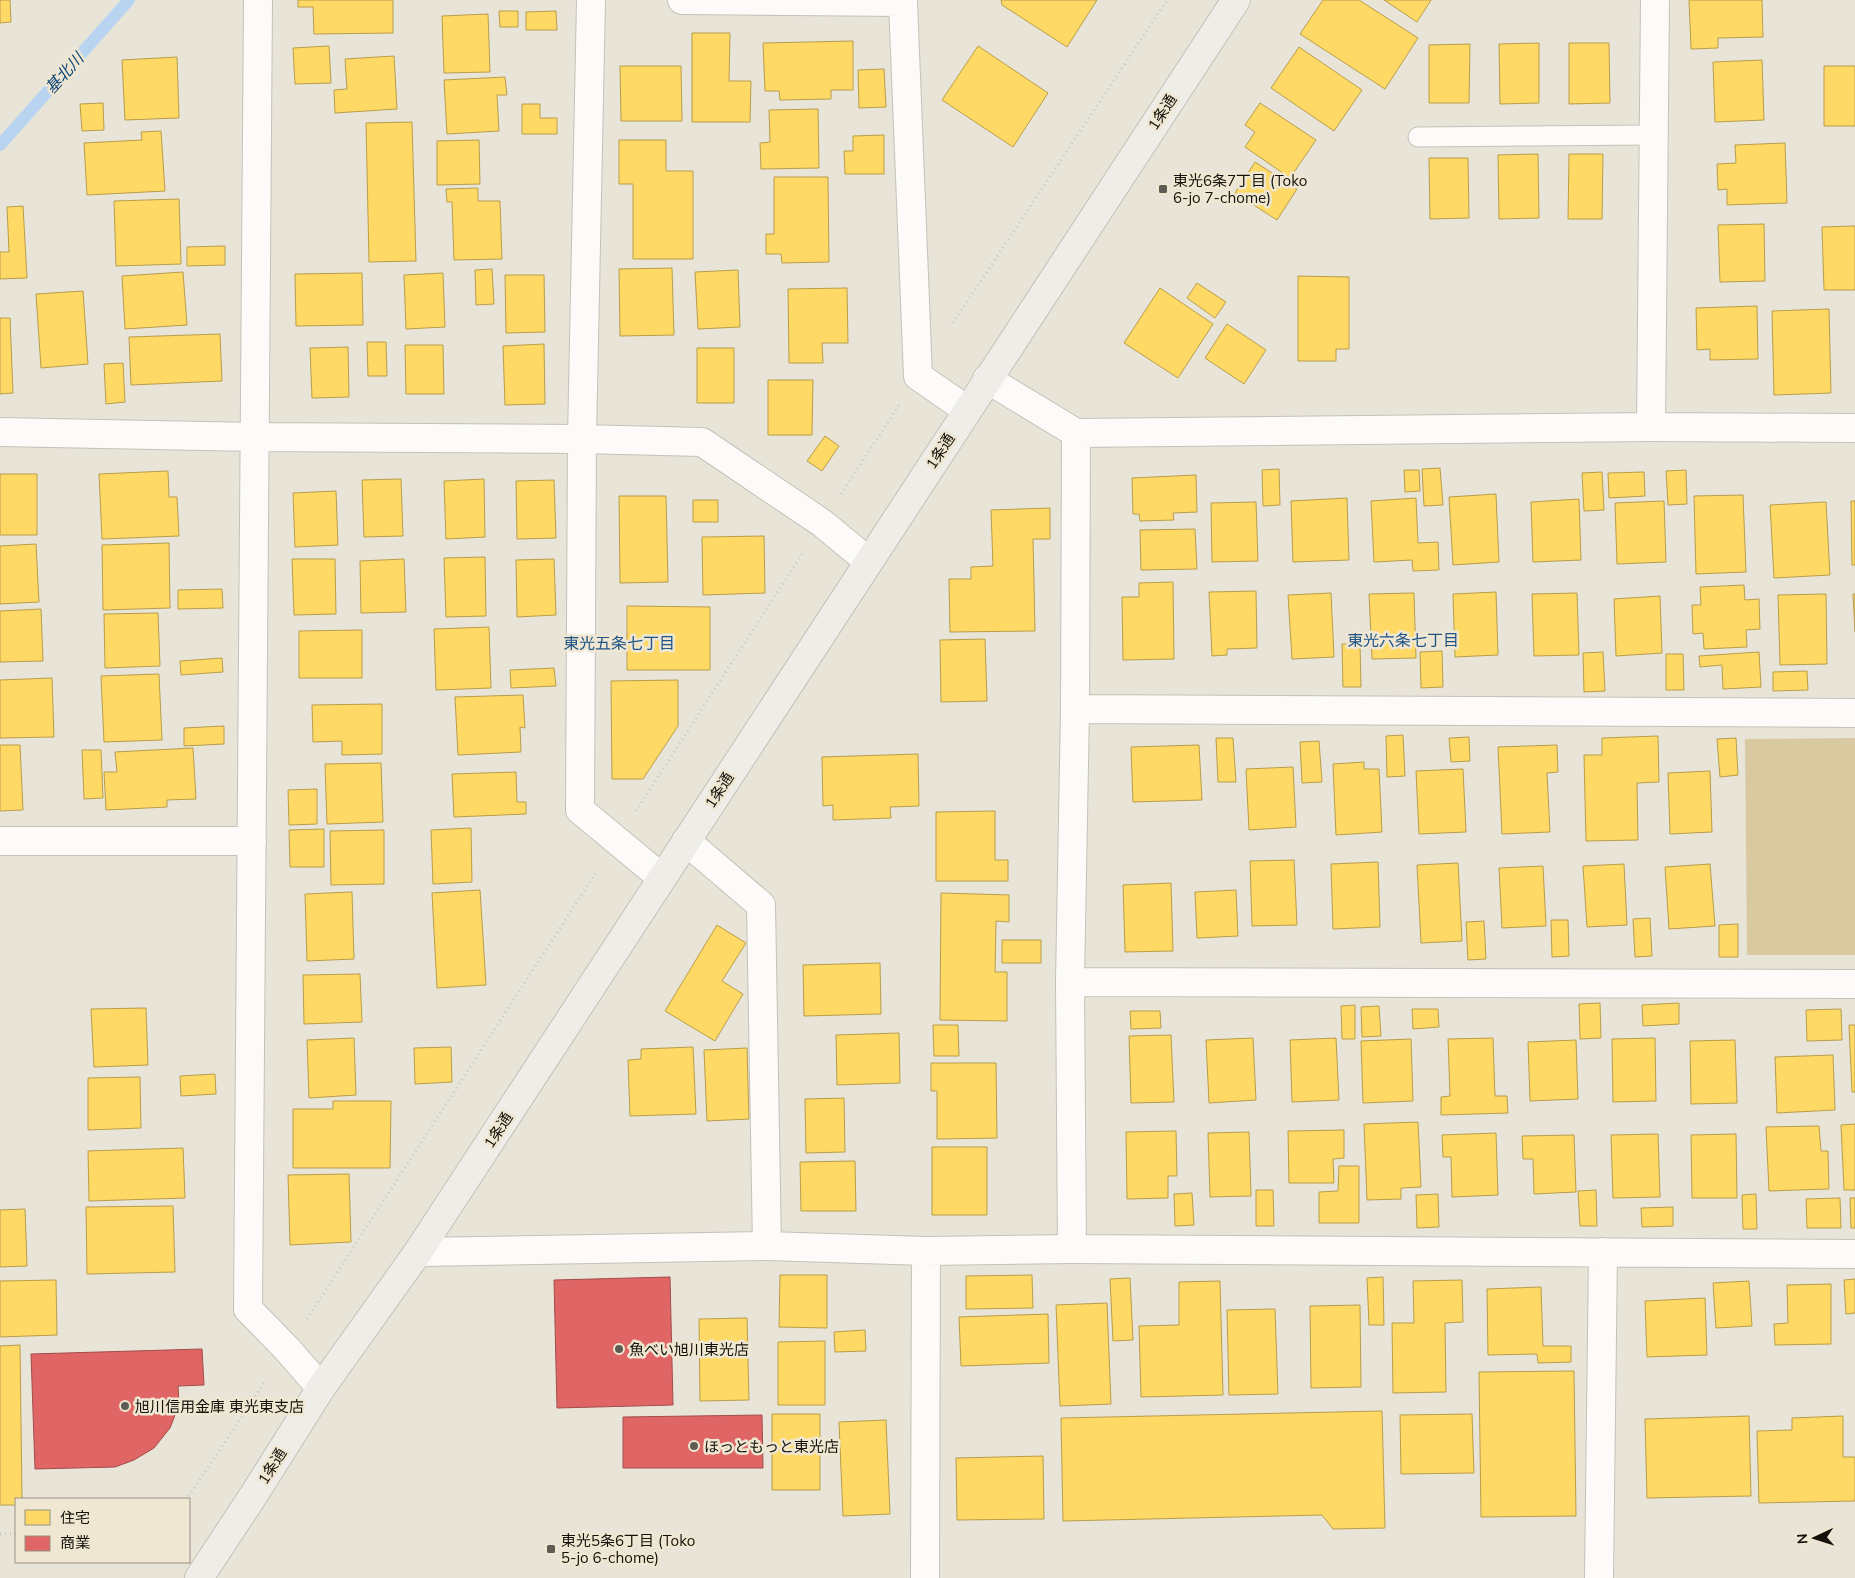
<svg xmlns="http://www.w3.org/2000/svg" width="1855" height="1578" font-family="Mulish,'Noto Sans JP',sans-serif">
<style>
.green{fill:#d9c9a0}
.homes{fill:#ffd966;stroke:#b89d4a}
.shops{fill:#e06666;stroke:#a24c4a}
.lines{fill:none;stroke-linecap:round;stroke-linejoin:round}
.stream{stroke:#b8d4f0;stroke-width:12}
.lane-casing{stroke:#c4c1b8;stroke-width:21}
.street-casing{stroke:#c4c1b8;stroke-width:30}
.secondary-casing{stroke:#c4c1b8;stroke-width:30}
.path{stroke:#cac8c5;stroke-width:3;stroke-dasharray:1 4;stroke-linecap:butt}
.lane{stroke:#fcfbf9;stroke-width:19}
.street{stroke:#fcfbf9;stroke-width:28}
.secondary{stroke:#efede8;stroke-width:28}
.poi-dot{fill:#5e5b52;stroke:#efe7d2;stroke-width:2}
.labels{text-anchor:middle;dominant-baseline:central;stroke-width:5;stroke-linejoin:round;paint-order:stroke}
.street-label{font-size:15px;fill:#13110a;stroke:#efe7d2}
.poi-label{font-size:15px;fill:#13110a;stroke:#efe7d2;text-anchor:start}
.water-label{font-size:16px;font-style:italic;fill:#0f477a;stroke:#efe7d2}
.neighbourhood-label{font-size:16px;fill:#205487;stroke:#efe7d2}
</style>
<rect width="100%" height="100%" fill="#e9e4d8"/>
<path class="green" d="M1855,738V955H1747L1745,739Z"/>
<path class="homes" d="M0,0H10L11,22L0,23Z
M298,0H393V33L314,34L313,7H298Z
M1001,0H1097L1067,47L1002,5Z
M1323,0H1359L1418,38L1385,89L1300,34Z
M1384,0H1431L1417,22Z
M1689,0H1762L1763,37L1718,38V48L1691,49Z
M499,11H518V27H500Z
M556,11L557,30H526V12Z
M488,14L490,72L444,73L442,16Z
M692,33H730L729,81H751L750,122H692Z
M853,41V90H831V99L780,100L779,91H765L763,43Z
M1539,43V103L1500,104L1499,44Z
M1569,43H1609L1610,103L1569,104Z
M1470,44L1469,103H1429V45Z
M329,46L331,83L295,84L293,48Z
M978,46L1048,93L1013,147L942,100Z
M1299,47L1362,90L1334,131L1271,88Z
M394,56L397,109L335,113L334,90L347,89L345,59Z
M177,57L179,118L125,120L122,60Z
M1762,60L1764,120L1715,122L1713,62Z
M620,66H681L682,121H621Z
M1824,66H1855V126H1824Z
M884,69L886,107L859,108L858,70Z
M505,77L507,95H497L499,131L447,134L444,80Z
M103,103L104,130L82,131L80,104Z
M1260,103L1316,140L1290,178L1245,147L1255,132L1245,125Z
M522,104H540V118H557V134H522Z
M818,109L819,168L761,169L760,143L770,142L769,110Z
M412,122L416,261L369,262L366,123Z
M161,131L165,191L87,195L84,143L142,140L141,132Z
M884,135V174H845L844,151H853V136Z
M479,140L480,184L437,185V141Z
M619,140H666V171H693V259H633V184H619Z
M1785,143L1787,203L1727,205V189L1718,190L1717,164L1736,163L1735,145Z
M1538,154L1539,218L1499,219L1498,155Z
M1569,154H1603L1602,219H1568Z
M1429,158H1468L1469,218L1430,219Z
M1255,162L1297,189L1277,220L1235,193Z
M774,177H828L829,262L782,263L781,254H766V234H774Z
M478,188V201H500L502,259L454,260L452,202H447L446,189Z
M179,199L181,264L116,266L114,201Z
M23,206L27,278L0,279V252H9L7,207Z
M1764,224L1765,281L1720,282L1718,225Z
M1855,226V290H1824L1822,227Z
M225,246V265L187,266V247Z
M672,268L674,335L620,336L619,269Z
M492,269L494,304L476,305L475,270Z
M738,270L740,327L698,329L695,272Z
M183,272L187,325L125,329L122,276Z
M362,273L363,325L296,326L295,274Z
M443,273L445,327L406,329L404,275Z
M505,275H544L545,332L506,333Z
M1298,276L1349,277V349H1336V361H1298Z
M1197,283L1226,302L1215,318L1187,298Z
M847,288L848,343H822L823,363H789L788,289Z
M1160,288L1213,324L1178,378L1124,343Z
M83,291L88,364L41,368L36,294Z
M1757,306L1758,359L1710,360V349L1697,350L1696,308Z
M1829,309L1831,393L1774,395L1772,311Z
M0,318H10L13,393L0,394Z
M1227,324L1266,350L1244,384L1205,358Z
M220,334L222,381L131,385L129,337Z
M367,342H386L387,376H368Z
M544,344L545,404L505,405L503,346Z
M405,345H443L444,394H406Z
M348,347L349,397L312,398L310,348Z
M697,348H734V403H697Z
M123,363L125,402L106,404L104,364Z
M768,380H813L812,435H768Z
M825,436L839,446L822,471L807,461Z
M1440,468L1443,505L1424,506L1422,469Z
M1279,469L1280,505L1263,506L1262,470Z
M1404,470H1419L1420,491L1405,492Z
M1686,470L1687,504L1668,505L1666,471Z
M168,471L169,497H177L179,536L102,539L99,474Z
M1602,472L1604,510L1584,511L1582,473Z
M1644,472L1645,496L1609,498L1608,473Z
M0,474H37V535H0Z
M1196,475L1197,512L1173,513L1174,520L1140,521L1139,514H1133L1132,478Z
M401,479L403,536L364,537L362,480Z
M484,479L485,537L446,539L444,481Z
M554,480L556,538L517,539L516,481Z
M336,491L338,545L295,547L293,493Z
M1496,494L1499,562L1453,565L1449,497Z
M1743,495L1746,572L1696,574L1694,496Z
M619,496H666L668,582L620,583Z
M1347,498L1349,560L1293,562L1291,501Z
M1416,498L1418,543L1438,542L1439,570L1413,571L1412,560L1374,562L1371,501Z
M1579,499L1581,560L1533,562L1531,502Z
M693,500H718V522H693Z
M1664,501L1666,562L1617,564L1615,503Z
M1851,501H1855V565H1852Z
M1256,502L1258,561L1212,562L1211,503Z
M1826,502L1830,575L1774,578L1770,505Z
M1050,508V539H1033L1035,631L950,632L949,579H971V567L993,566L991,510Z
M1195,529L1197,569L1141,570L1140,530Z
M764,536L765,593L703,595L702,537Z
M169,543L170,608L103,610L102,545Z
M36,544L39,602L0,604V546Z
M485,557L486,616L446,617L444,558Z
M292,559H335L336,614L294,615Z
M404,559L406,612L361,613L360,561Z
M554,559L556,615L517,617L516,560Z
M1173,582L1174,659L1123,660L1122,597H1139V583Z
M1744,585L1745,600L1759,599L1760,629L1746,630L1747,647L1704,649L1703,633L1693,634L1692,605H1701L1700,587Z
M222,589L223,608L178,609V590Z
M1256,591L1257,648L1227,649V655L1212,656L1209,592Z
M1496,592L1498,655L1455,657L1453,594Z
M1331,593L1334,657L1292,659L1288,595Z
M1414,593L1416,658L1372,659L1369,594Z
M1577,593L1579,655L1534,656L1532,594Z
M1826,594L1827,664L1780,665L1778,595Z
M1853,594H1855V632Z
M1660,596L1662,653L1616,656L1614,599Z
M627,606L710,607V670H627Z
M41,609L43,661L0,662V611Z
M158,613L160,666L105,668L104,614Z
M489,627L491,688L436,690L434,629Z
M362,630V678H299V631Z
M985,639L987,701L941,702L940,640Z
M1342,644H1360L1361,687H1343Z
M1442,651L1443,687L1421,688L1420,652Z
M1603,652L1605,691L1584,692L1583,653Z
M1759,652L1761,687L1723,689L1722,665L1700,667L1699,656Z
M1666,654H1683L1684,690H1666Z
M222,658L223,672L181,675L180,661Z
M554,668L556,686L511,688L510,670Z
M1807,671L1808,690L1773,691V672Z
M159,674L162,740L104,742L101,676Z
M52,678L54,737L0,738V680Z
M678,680V726L643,779H612L611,681Z
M523,695L525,728L520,727L521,752L458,755L455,697Z
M382,704V754L342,755V741L313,742L312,705Z
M224,726V744L184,746V728Z
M1403,735L1405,776L1387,777L1386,736Z
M1658,736L1659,782L1637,783L1638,840L1586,841L1584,755H1602V738Z
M1469,737L1470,761L1451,762L1449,738Z
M1216,738H1233L1236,782H1218Z
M1736,738L1738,775L1720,777L1717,739Z
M1319,741L1322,782L1302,783L1300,742Z
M0,745H20L23,810L0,811Z
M1199,745L1202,800L1133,802L1131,747Z
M1557,745L1558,772L1547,773L1550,832L1502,834L1498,747Z
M193,748L196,799L167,800V807L106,810L104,772H117L115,752Z
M82,750H101L103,798L84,799Z
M918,754L919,806L890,807L891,818L833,820V805L823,806L822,757Z
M1364,762V769H1379L1382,832L1336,835L1333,764Z
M381,763L383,822L327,824L325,764Z
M1293,767L1296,827L1249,830L1246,769Z
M1463,769L1466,832L1419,834L1416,771Z
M1710,771L1712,832L1670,834L1668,773Z
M516,772L517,802H526V814L454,817L452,774Z
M317,789V824L289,825L288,790Z
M995,811V860H1008V881H936V812Z
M471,828L472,882L433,884L431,830Z
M324,829V867H290L289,830Z
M384,830V884L331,885L330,831Z
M1294,860L1297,925L1252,926L1250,861Z
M1378,862L1380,927L1333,929L1331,864Z
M1458,863L1462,941L1421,943L1417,865Z
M1624,864L1627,925L1587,927L1583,866Z
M1710,864L1715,926L1669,929L1665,867Z
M1543,866L1546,926L1502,928L1499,868Z
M1171,883L1173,951L1125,952L1123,885Z
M480,890L486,985L437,988L432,893Z
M1236,890L1238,936L1197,938L1195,892Z
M352,892L354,959L307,961L305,894Z
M941,893L1009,895V922L996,921L995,972H1007V1021L940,1020Z
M1650,918L1652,956L1635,957L1633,919Z
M1551,920H1568L1569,956L1552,957Z
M1484,921L1486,959L1468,960L1466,922Z
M1738,924V957H1719V925Z
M717,925L746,943L722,981L743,994L715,1041L665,1011Z
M1002,940H1041V963H1002Z
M880,963L881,1014L804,1016L803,965Z
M360,974L362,1022L304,1024L303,975Z
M1600,1003L1601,1038L1580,1039L1579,1004Z
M1679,1003V1024L1643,1026L1642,1005Z
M1355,1005V1039H1342L1341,1006Z
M1379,1006L1381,1036L1362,1037L1361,1007Z
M146,1008L148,1065L94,1067L91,1009Z
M1412,1009H1438L1439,1027L1413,1029Z
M1841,1009L1842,1040L1807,1041L1806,1010Z
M1130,1011H1160L1161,1028L1131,1029Z
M933,1025H958L959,1056H934Z
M1849,1025H1855V1092H1852Z
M899,1033L900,1083L837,1085L836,1035Z
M1171,1035L1174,1102L1131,1103L1129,1036Z
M354,1038L356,1095L309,1098L307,1040Z
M1253,1038L1256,1100L1209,1103L1206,1040Z
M1336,1038L1339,1100L1292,1102L1290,1040Z
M1493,1038L1495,1096H1507L1508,1113L1441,1115V1097L1450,1096L1448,1039Z
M1655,1038L1656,1101L1613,1102L1612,1039Z
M1411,1039L1413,1101L1363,1103L1361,1041Z
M1576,1040L1578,1099L1530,1101L1528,1042Z
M1735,1040L1737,1103L1691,1104L1690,1041Z
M451,1047L452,1082L415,1084L414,1048Z
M693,1047L696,1114L630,1116L628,1060L641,1059V1049Z
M747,1048L749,1119L707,1121L704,1050Z
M1833,1055L1835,1110L1777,1113L1775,1057Z
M931,1063H996L997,1138L937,1139V1091H931Z
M215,1074L216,1094L181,1096L180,1076Z
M140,1077L141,1128L88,1130V1078Z
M844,1098L845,1152L806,1153L805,1099Z
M333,1101H391L390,1168H293V1109H333Z
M1418,1122L1421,1187L1401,1188V1199L1367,1200L1364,1124Z
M1855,1124V1190H1844L1841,1125Z
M1819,1126L1821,1151H1828L1829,1189L1769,1191L1766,1127Z
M1344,1130V1158L1333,1159L1334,1183H1289L1288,1131Z
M1176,1131L1177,1176H1168V1198L1127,1199L1126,1132Z
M1249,1132L1251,1196L1210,1197L1208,1133Z
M1496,1133L1498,1195L1452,1197L1451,1157H1443L1442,1135Z
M1658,1134L1660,1197L1613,1198L1611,1135Z
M1736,1134L1737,1198H1692L1691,1135Z
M1574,1135L1576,1192L1534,1194L1533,1159H1523L1522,1136Z
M932,1147H987V1215H932Z
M183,1148L185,1198L89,1201L88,1151Z
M855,1161L856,1211H801L800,1162Z
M1339,1166H1359V1223H1319V1192L1338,1191Z
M349,1174L351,1242L290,1245L288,1175Z
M1256,1190H1273L1274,1226H1256Z
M1596,1190L1597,1226H1580L1578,1191Z
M1192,1193L1194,1225L1175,1226L1174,1194Z
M1438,1194L1439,1227L1417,1228L1416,1195Z
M1756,1194L1757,1229H1743L1742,1195Z
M1840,1198L1841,1228H1807L1806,1199Z
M1850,1198H1855V1228H1851Z
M173,1206L175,1272L87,1274L86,1207Z
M1673,1207V1226L1642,1227L1641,1208Z
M25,1209L27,1266L0,1267V1210Z
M780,1275H827V1328L779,1327Z
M1032,1275L1033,1308L966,1309V1276Z
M1383,1277L1384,1325H1369L1367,1278Z
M1130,1278L1133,1340L1113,1341L1110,1279Z
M1855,1279V1313L1846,1314L1844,1280Z
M56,1280L57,1335L0,1337V1281Z
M1462,1280L1463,1322L1445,1323L1446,1392L1393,1393L1392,1323H1414L1413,1281Z
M1220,1281L1223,1395L1141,1397L1139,1326L1179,1325V1282Z
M1749,1281L1752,1326L1716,1328L1713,1283Z
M1831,1284V1344L1775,1345L1774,1324L1788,1323L1787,1285Z
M1541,1287L1543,1346H1571V1362L1538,1363L1537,1354L1488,1355L1487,1289Z
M1705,1298L1707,1355L1647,1357L1645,1301Z
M1107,1303L1111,1404L1060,1406L1056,1305Z
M1360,1305L1361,1387L1311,1388L1310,1306Z
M1275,1309L1278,1394L1229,1395L1227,1310Z
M1048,1314L1049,1363L961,1366L959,1317Z
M747,1318L749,1400L700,1401L699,1319Z
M865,1330L866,1351L835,1352L834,1332Z
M825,1341V1405H778V1342Z
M20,1345L22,1499H16V1505H0V1346Z
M1574,1371L1576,1516L1481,1517L1479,1372Z
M1382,1411L1385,1528L1333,1529L1322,1515L1063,1521L1061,1418Z
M772,1414H820V1490H772Z
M1472,1414L1474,1473L1401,1474L1400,1415Z
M1749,1416L1751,1496L1647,1498L1645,1419Z
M1843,1416V1457H1855V1501L1759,1503L1757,1431L1792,1430V1418Z
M886,1420L890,1514L843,1516L839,1422Z
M1043,1456L1044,1519L957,1520L956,1458Z"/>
<path class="shops" d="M670,1277L673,1405L557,1408L554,1280Z
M202,1349L204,1385L178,1386L179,1405L170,1428L154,1448L134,1460L115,1467L35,1469L31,1354Z
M762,1415L763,1468H623V1417Z"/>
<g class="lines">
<path class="stream" d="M0,145L129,0"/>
<g class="lane-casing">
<path id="lane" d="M1418,137L1654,135"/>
</g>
<g class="street-casing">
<path id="street" d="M258,0L248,1309L287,1349L321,1388
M591,0L582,439L580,810L662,878
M682,0L903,2L918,376L967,410
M987,379L1076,433L1651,427L1855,428
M1651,427L1655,0
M0,432L255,437L582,439L702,442L822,523L868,561
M1075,709L1855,713
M0,841H252
M686,841L761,905L767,1246
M1070,982L1855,984
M1072,1249L1070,982L1075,709L1076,433
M418,1252L767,1246L926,1251L1072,1249L1855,1254
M925,1578L926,1251
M1599,1578L1603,1252"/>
</g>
<g class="secondary-casing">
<path id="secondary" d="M199,1578L253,1496L321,1388L418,1252L1236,0"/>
</g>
<path class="path" d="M953,323L1167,0
M841,494L899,405
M636,811L802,554
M307,1319L597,871
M184,1499L191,1493L266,1380
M0,1534L16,1533"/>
<use href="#lane" class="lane"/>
<use href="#street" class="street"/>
<use href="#secondary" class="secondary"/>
</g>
<g class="poi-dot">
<rect x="1158" y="184" width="10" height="10" rx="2.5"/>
<circle cx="619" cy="1349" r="5"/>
<circle cx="125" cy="1406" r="5"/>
<circle cx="694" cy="1446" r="5"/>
<rect x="546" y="1544" width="10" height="10" rx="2.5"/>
</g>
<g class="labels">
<g class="street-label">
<text transform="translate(1162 112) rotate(-57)">1条通</text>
<text transform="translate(940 451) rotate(-57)">1条通</text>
<text transform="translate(719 790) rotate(-57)">1条通</text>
<text transform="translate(498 1130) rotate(-57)">1条通</text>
<text transform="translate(272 1466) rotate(-58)">1条通</text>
</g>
<g class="poi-label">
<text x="1173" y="180">東光6条7丁目 (Toko<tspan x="1173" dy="17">6-jo 7-chome)</tspan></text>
<text x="629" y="1349">魚べい旭川東光店</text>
<text x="135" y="1406">旭川信用金庫 東光東支店</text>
<text x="704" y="1446">ほっともっと東光店</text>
<text x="561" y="1540">東光5条6丁目 (Toko<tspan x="561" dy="17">5-jo 6-chome)</tspan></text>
</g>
<g class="water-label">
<text transform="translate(64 73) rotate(-48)">基北川</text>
</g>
<g class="neighbourhood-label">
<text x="1403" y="640">東光六条七丁目</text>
<text x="619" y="643">東光五条七丁目</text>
</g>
</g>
<rect x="15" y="1498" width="175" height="65" fill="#efe7d2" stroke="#979182"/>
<rect x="25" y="1510" width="25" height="15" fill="#ffd966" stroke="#979182"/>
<text x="60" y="1523" font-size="15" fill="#13110a">住宅</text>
<rect x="25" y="1536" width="25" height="15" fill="#e06666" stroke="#979182"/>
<text x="60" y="1548" font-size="15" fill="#13110a">商業</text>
<g transform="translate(1815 1538) rotate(266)" stroke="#efe7d2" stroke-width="4" paint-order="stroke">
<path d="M0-4L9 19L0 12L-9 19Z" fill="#13110a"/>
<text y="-8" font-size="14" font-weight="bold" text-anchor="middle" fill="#13110a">N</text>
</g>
</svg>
